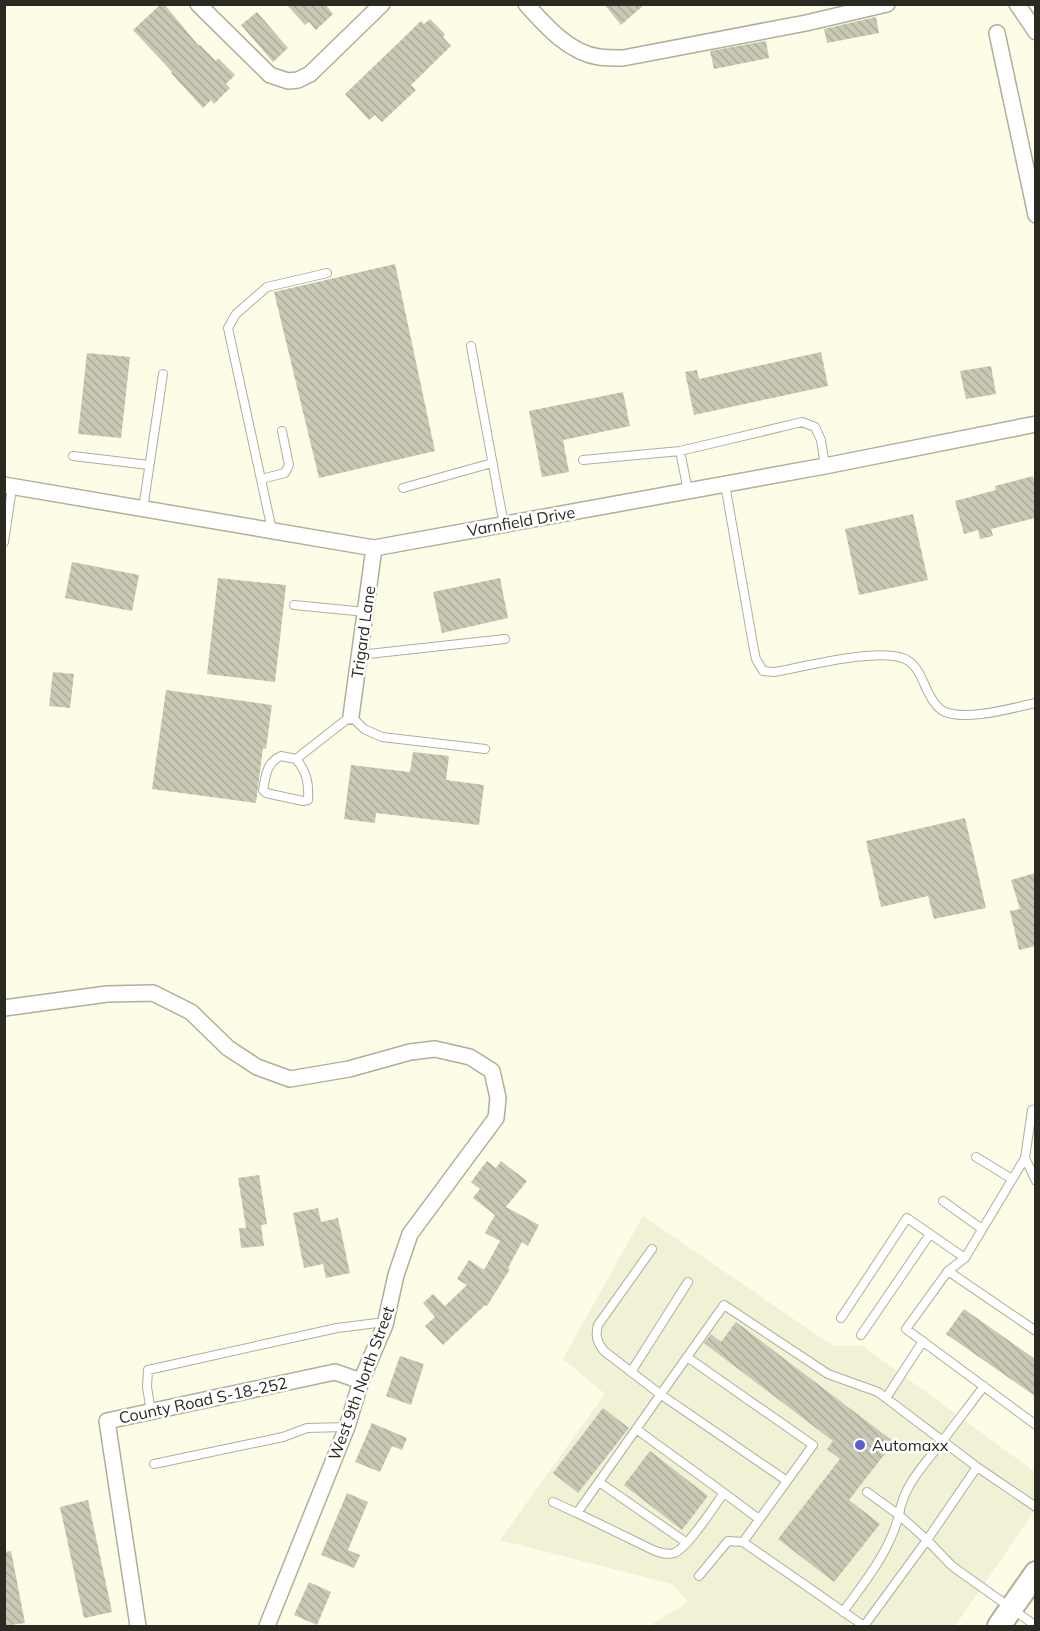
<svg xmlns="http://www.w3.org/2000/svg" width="1040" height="1631" font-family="Mulish,sans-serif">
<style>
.built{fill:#f1f1d5}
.building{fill:url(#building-back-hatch)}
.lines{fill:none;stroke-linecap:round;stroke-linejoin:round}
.lane-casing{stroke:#afaf9c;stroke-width:10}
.street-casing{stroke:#afaf9c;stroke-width:18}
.primary-casing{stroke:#afaf9c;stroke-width:26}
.lane{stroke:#fff;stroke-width:8}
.street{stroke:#fff;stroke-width:15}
.primary{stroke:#fff;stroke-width:22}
.poi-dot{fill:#5a5dd5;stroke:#fff;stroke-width:2}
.labels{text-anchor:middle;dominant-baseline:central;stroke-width:5;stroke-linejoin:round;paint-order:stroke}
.street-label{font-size:16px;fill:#2a2a23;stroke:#fff}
.poi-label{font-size:16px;fill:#2a2a23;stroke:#fff;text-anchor:start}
</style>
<defs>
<pattern id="building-back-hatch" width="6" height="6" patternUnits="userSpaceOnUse" patternTransform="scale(1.5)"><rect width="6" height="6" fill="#c8c8b4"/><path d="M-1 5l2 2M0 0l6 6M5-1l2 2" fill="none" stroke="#acac9a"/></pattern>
</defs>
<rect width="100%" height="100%" fill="#fcfce7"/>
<path class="built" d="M643,1216L833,1346H863L1035,1472V1510L955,1626H649L688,1602L672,1584L500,1540L605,1394L563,1359Z"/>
<path class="building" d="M161,4H164L199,46L200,45L216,61L218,58L235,75L226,84L230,88L214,104L211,100L203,108L171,73L172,72L133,30Z
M286,4H325L333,14L316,30L309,22L305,25Z
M604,4H645L621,25Z
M257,12L288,48L273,62L241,25Z
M876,17L879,33L827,43L824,29Z
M430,19L445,34L443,37L451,46L411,85L416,90L382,122L375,115L369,120L345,94L421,21L424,24Z
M766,41L769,58L714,69L710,51Z
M395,264L435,451L319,478L274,292Z
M821,352L828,386L694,415L685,372L697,370L699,379Z
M87,353L130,357L121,438L78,434Z
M991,366L996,394L966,399L960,371Z
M623,392L630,426L563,440L569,472L542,477L529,411Z
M1033,476L1035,485V518L991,529L993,536L980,539L978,530L964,534L955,501L996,490L995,486Z
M913,514L928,580L859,595L845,529Z
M72,562L139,575L132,611L65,598Z
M218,578L286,585L275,682L207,674Z
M500,578L508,618L442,633L433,592Z
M53,672L74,674L70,708L49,706Z
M166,690L272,705L266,749L263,748L256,803L152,789Z
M413,752L449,756L446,780L484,785L479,825L376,813L375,823L344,819L351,765L410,772Z
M965,818L986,908L934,919L928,896L881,907L866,841Z
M1035,873V946L1019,950L1010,911L1020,909L1011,880Z
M487,1161L496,1168L501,1161L527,1181L506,1207L539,1225L528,1246L522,1242L508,1268L510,1269L487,1306L485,1305L443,1345L425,1326L435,1317L423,1303L433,1294L445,1306L467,1285L457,1279L469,1260L484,1270L500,1241L485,1233L495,1215L473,1198L480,1189L471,1182Z
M259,1175L267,1224L261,1225L264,1246L241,1248L239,1228H246L238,1178Z
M318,1208L321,1222L338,1218L350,1273L326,1278L323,1264L304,1268L293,1213Z
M964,1309L1035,1359V1396L946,1334Z
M736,1322L894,1442L849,1500L880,1524L834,1582L778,1539L840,1459L827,1449L833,1441L704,1343L711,1334L721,1342Z
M400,1356L424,1364L411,1405L386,1396Z
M603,1408L629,1428L578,1493L553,1473Z
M372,1423L407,1438L402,1450L392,1446L380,1472L355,1462Z
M650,1451L708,1496L682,1530L624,1485Z
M347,1493L368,1502L348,1550L360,1555L354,1568L321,1555Z
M88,1500L112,1612L84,1618L60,1507Z
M11,1551L25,1623L4,1626V1552Z
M309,1582L331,1592L317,1625L294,1615Z"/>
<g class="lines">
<g class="lane-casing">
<path id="lane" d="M471,346L504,525
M680,451L688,491
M73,456L149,465
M583,460L680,451L802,422L815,427L821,440L825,466
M261,479L285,473L289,465L282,431
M725,484L754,650L756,659L763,671L774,672C804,667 878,647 905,659C918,665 922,680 928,692C932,700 937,709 945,712C969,721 1011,708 1036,703
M403,488L492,463
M143,509L163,374
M272,530L228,328L236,314L267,287L327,273
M4,542L12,488
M294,605L366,612
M359,655L505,639
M296,759C307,772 309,783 308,800L303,801L266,793L263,790C266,775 266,763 281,756L296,759L351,716L364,729L382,737L485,749
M1036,1109L1032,1110L1025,1158L1036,1181
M976,1157L1012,1179
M943,1201L982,1229
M652,1249L598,1325C595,1336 597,1342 604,1351L660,1394L787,1481
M965,1258L1025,1158
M841,1318L907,1218L965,1258L948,1271
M1036,1331L948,1271L906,1329L1036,1425
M861,1335L930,1234
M631,1372L688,1282
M984,1386C970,1405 955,1424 941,1443C924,1465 903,1486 899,1515L927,1540L977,1467L878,1392L828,1374L724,1305L687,1357L813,1445L743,1542L864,1626L927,1540L952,1566L1036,1626
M886,1398L923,1341
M151,1412L147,1387L148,1370L337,1328L385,1322
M636,1429L724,1493
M154,1464L283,1437L307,1428L346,1427
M977,1467L1036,1507
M599,1482L687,1543
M553,1502L577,1513L687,1357
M577,1513L655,1551C661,1553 667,1555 674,1553C688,1548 714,1506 724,1493L759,1519
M699,1576L728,1541L743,1542
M843,1612C865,1581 889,1553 899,1515L867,1492"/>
</g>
<g class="street-casing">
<path id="street" d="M198,4L270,75L288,81L298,80L310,74L382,4
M526,4C545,25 569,53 599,57C607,58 615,58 623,58L806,23L887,4
M1017,4L1036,32
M997,33L1036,215
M4,485L374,548L825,466L1036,424
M351,716L374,548
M4,1008L107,994L153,993L191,1012L228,1048L257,1067L290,1079L349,1069L410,1052L435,1049L470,1057L492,1071L498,1098L496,1118L410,1234L396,1275L385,1325L361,1381L347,1427L267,1626
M138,1626L107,1421L335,1372L361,1381"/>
</g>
<g class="primary-casing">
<path id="primary" d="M999,1626L1036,1573"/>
</g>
<use href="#lane" class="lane"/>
<use href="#street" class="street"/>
<use href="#primary" class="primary"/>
</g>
<circle class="poi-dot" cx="860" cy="1445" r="6"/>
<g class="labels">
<g class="street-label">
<text transform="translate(521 521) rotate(-10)">Varnfield Drive</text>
<text transform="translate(363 632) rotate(-82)">Trigard Lane</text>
<text transform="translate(361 1383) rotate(-70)">West 9th North Street</text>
<text transform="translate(203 1400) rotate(-12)">County Road S-18-252</text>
</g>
<g class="poi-label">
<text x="872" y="1445">Automaxx</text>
</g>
</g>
<rect width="1040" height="1631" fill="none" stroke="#2a2a23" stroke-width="12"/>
</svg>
